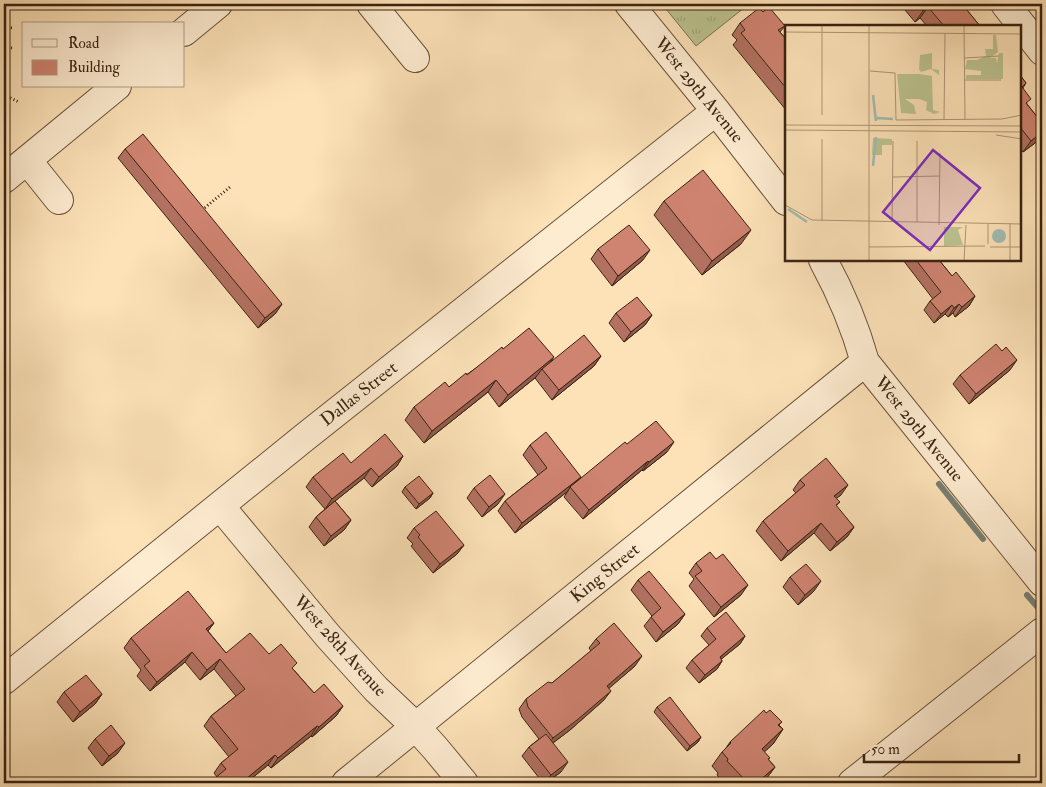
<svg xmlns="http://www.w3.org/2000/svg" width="1046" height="787" font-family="'IM FELL Double Pica',serif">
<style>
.grass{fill:url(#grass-tufts);stroke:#7b7451}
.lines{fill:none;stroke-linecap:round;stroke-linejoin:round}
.stream{stroke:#777f73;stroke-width:6}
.minor-casing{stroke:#6b533b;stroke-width:30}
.path{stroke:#3a2311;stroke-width:3;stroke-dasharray:1 2.5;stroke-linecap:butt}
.minor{stroke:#feecd1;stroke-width:28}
.wall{fill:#b27161;stroke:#3a2311}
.shaded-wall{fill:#915c4f;stroke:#3a2311}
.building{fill:#cf8371;stroke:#3a2311}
.labels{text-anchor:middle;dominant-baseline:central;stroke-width:4;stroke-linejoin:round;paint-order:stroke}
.street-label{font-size:18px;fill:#3a2311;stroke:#feecd1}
.inset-river{fill:none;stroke:#a0bdb4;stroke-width:2.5}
.inset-road{fill:none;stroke:#af9675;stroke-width:1}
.view{fill:#7b2cbf;fill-opacity:0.15;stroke:#7b2cbf;stroke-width:2.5}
.inset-edge{fill:none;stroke:#3a2311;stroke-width:2.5}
</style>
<defs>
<pattern id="grass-tufts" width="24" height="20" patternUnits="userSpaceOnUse" patternTransform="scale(1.25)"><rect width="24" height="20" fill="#bcc491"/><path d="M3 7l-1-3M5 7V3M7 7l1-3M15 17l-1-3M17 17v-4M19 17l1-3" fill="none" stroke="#a2a87c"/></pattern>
</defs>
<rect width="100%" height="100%" fill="#fde2b8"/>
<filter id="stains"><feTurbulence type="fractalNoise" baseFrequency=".004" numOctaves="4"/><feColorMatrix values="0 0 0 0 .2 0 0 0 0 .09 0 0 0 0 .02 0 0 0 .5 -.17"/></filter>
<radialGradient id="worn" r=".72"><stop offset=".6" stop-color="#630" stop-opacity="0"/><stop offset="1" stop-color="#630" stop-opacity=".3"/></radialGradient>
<path class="grass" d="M662,4H749L696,46Z"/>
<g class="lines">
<path class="stream" d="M939,484L983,539
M1027,595L1041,611"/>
<g class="minor-casing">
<path id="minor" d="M371,4L415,58
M629,4L716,111L786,201
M1005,4L1042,51
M184,32L218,4
M27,160L59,200
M4,179L117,86
M823,260C841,293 855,326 865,362L1042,582
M220,506L328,636L376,689L415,726L435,748L464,783
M4,680L305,437L716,111
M346,783L865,362
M852,783L1042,632"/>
</g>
<path class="path" d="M4,7L16,8
M4,27L13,28
M4,47L12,48
M4,67L9,68
M4,95L19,102
M202,210L230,187"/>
<use href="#minor" class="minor"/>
</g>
<path class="wall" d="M900,4H962L980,26H927L920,18L915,22Z
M763,12L785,26L780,32L786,39V110L733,45L737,40L732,35L740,23Z
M1020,75L1026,83L1023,88L1027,104L1042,123V135L1039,140L1023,152L1020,148Z
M125,149L282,304L275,314L258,328L118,158Z
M664,201L741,244L702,275L654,215Z
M598,249L643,260L612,286L591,259Z
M903,260H939L952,276L975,296L969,306L955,317L953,313L948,317L945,314L934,323L924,310L930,301L933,299Z
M616,313L652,315L645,325L624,342L609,323Z
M503,349L551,362L601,356L594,366L552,400L535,378L536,377L499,407L488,392L424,443L405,420L414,407L449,387Z
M1010,370L969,404L953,384L960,375Z
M627,444L667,452L643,471L642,470L583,519L564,497L568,491L515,533L498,511L505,501L538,475L523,455L530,445L581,477L577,482Z
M403,456L397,466L372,487L364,478L335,501L351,520L344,530L324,546L309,527L316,517L325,509L306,487L313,477L351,463Z
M800,480L841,495L836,498L840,502L836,506L854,527L847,537L830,551L814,533L781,561L756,531L763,521L796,493L793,490Z
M405,487L433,493L430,498L416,509L402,492Z
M474,488L498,504L482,517L467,498Z
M414,528L464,545L457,554L433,573L411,546L413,544L407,538Z
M696,563L741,595L714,617L689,586L694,579L689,573Z
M790,577L814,591L798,605L783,587Z
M638,580L685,614L678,624L656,642L644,626L652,616L631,590Z
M214,623L208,631L226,653L269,654L293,669L314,693L343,706L336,716L312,737L311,736L271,768L268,765L246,783H209L217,777L214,773L221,763L229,757L204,726L211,716L236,696L214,669L200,680L185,662L150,691L137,676L141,670L124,648L131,638Z
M707,628L745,636L740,644L721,659L722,661L717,669L699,683L686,668L692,660L709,645L701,636Z
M596,639L635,666L609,688L604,700L570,730L553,743L561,772L546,783H543L522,756L529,747L539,739L522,717L519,709L526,699L552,683L591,651L589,648Z
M64,692L102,694L95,704L73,722L57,702Z
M657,707L701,737L698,742L687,751L654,712Z
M766,713L782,722L779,725L783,729L773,744L764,752L769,760L775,767L763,783H724L717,775L718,773L712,766L722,752L726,748L730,742Z
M95,739L118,753L102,766L88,748Z"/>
<path class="shaded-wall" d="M928,7L920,18L915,22L923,11Z
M1042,132V135L1039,140L1023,152L1031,141Z
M751,230L741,244L702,275L712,261Z
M650,250L643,260L612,286L618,276Z
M975,296L969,306L955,317L962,307Z
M282,304L275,314L258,328L265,318Z
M959,304L953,313L948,317L954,308Z
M952,305L945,314L934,323L941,314Z
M652,315L645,325L624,342L631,332Z
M601,356L594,366L552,400L559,390Z
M554,357L545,370L542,369L536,377L499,407L508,395Z
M1017,360L1010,370L969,404L976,394Z
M496,380L488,392L424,443L432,431Z
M674,442L667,452L643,471L649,462Z
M403,456L397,466L372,487L379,477Z
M648,461L642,470L583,519L589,510Z
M371,468L364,478L325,509L332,499Z
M581,477L574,487H570L568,491L515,533L522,523Z
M848,485L841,495L828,505L834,496Z
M433,493L430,498L416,509L419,504Z
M505,494L498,504L482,517L489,507Z
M351,520L344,530L324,546L331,536Z
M821,523L814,533L781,561L788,551Z
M854,527L847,537L830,551L837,542Z
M464,545L457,554L433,573L440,564Z
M821,581L814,591L798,605L805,595Z
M748,585L741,595L714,617L721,607Z
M685,614L678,624L656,642L663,632Z
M214,623L207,632L206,629Z
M745,636L740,644L714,665L720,657Z
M192,652L185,662L150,691L157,682Z
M642,656L635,666L600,696L607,686Z
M220,659L214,669L200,680L207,670Z
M722,661L717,669L699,683L705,675Z
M611,691L604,700L570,730L546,748L553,738Z
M102,694L95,704L73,722L80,712Z
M343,706L336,716L312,737L319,727Z
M317,726L311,736L271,768L278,758Z
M783,729L773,744L752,763L762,749Z
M701,737L698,742L687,751L690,746Z
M125,743L118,753L102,766L109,756Z
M275,755L268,765L246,783H241Z
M568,762L561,772L545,783L551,775Z
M775,767L763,783H757Z"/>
<path class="building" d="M917,4H962L980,26H944L928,7L923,11Z
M769,7L785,26L778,30L786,39V88L741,33L745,30L740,23L759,8L763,12Z
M1020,75L1026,83L1022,87L1031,99L1026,103L1042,123V132L1031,141L1020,127Z
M143,134L282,304L265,318L125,149Z
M703,170L751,230L712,261L664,201Z
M629,225L650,250L618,276L598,249Z
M916,260H939L952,276L956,272L975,296L962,307L959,304L954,308L952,305L941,314L930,301L941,292Z
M637,297L652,315L631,332L616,313Z
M529,328L554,357L508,395L496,380L432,431L414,407L445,382L449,387L466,373L467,375L502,347L503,349Z
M584,335L601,356L559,390L542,369Z
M996,344L1002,351L1006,347L1017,360L976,394L960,375Z
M656,421L674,442L649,462L648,461L589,510L570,487L625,442L627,444Z
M546,432L581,477L522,523L505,501L547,468L530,445Z
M385,434L403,456L379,477L371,468L332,499L313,477L343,453L351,463Z
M826,458L848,485L834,496L840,502L836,505L854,527L837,542L821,523L788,551L763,521L805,485L800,480Z
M490,475L505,494L489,507L474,488Z
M419,476L433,493L419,504L405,487Z
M335,501L351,520L331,536L316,517Z
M436,511L464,545L440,564L418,537L420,535L414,528Z
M710,552L716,559L723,554L748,585L721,607L695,576L702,571L696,563Z
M806,564L821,581L805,595L790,577Z
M649,571L685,614L663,632L651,617L661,608L638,580Z
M188,591L214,623L206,629L226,653L250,633L269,654L281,644L297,663L292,668L314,693L324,684L343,706L319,727L317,726L278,758L275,755L241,783H209L226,769L221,763L238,749L211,716L245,689L220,659L207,670L192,652L157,682L144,666L150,661L131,638Z
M726,612L745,636L720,657L722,661L705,675L692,660L716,639L707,628Z
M614,623L642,656L607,686L611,691L577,720L553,738L528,707L526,699L548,682L552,683L600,643L596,639Z
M86,675L102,694L80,712L64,692Z
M670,697L701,737L690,746L657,707Z
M764,710L766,713L770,710L782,722L778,725L783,729L762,749L770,758L768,759L775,767L757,783H752L748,779L746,781L727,761L728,759L722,752L731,743L730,742Z
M111,725L125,743L109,756L95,739Z
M546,734L568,762L551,775L529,747Z"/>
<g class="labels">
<g class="street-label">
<text transform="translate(699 90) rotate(51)">West 29th Avenue</text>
<text transform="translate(359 394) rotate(-38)">Dallas Street</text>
<text transform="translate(919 429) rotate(51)">West 29th Avenue</text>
<text transform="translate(605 573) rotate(-39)">King Street</text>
<text transform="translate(340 646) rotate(48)">West 28th Avenue</text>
</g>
</g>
<g transform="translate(785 25)">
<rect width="236" height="236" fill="#fde2b8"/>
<path d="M159,202H178L173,205L178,220L159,221Z" fill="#bcc491"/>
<path d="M208,10H211L213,27L205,33H211L212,38L214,28H218V54H181V50H196V46L180,44L182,35H192L201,31L200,24H208ZM147,28V44L154,45V50L146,44L136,47L134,44L135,30ZM134,49L147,51L148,85L155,87L149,89L141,85L142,77L134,74ZM88,113L107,114V120H97V130H87Z" fill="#bcc491"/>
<path d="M112,49H134V74H120L129,80L131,89L116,88Z" fill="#bcc491"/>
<path d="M207 211a7 7 0 1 1 14 0a7 7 0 1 1-14 0Z" fill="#a0bdb4"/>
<path class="inset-river" d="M88,70L91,96M92,93L108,94M88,141L91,112M3,184L22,197"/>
<path class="inset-road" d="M37,0V90M179,0L180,95M0,7L237,9M179,33L214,31M85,46L110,48L111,95L217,94L237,90M179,55H216M159,95L160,8M0,100L237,101M0,105L237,107M211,110L237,114M132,116V197M108,152L155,151M0,180L27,195L237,199M37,196V114M107,197L108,116M225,198V236M203,199V219M154,200L155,128M84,222L200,221M205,222H237M84,236V0M179,236L181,200"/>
<path class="view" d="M148,125L195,163L145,225L98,187Z"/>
<rect width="236" height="236" class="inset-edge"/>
</g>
<rect width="1046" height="787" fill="none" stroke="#fde2b8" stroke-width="20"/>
<rect x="5" y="5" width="1036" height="777" fill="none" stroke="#3a2311" stroke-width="2.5"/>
<rect x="10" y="10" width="1026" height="767" fill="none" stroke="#3a2311"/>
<rect x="22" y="22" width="162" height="65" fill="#feecd1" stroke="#b09c84"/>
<rect x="32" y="39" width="25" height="8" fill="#feecd1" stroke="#b09c84"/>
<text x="68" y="48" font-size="15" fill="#3a2311">Road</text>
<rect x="32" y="60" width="25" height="15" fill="#cf8371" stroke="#b09c84"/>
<text x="68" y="72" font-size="15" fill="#3a2311">Building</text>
<path d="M864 754v8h155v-8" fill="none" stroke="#3a2311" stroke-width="2.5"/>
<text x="871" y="754" font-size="15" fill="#3a2311" stroke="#feecd1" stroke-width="4" paint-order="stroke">50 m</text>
<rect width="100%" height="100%" filter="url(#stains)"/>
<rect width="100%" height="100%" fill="url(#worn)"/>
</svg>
